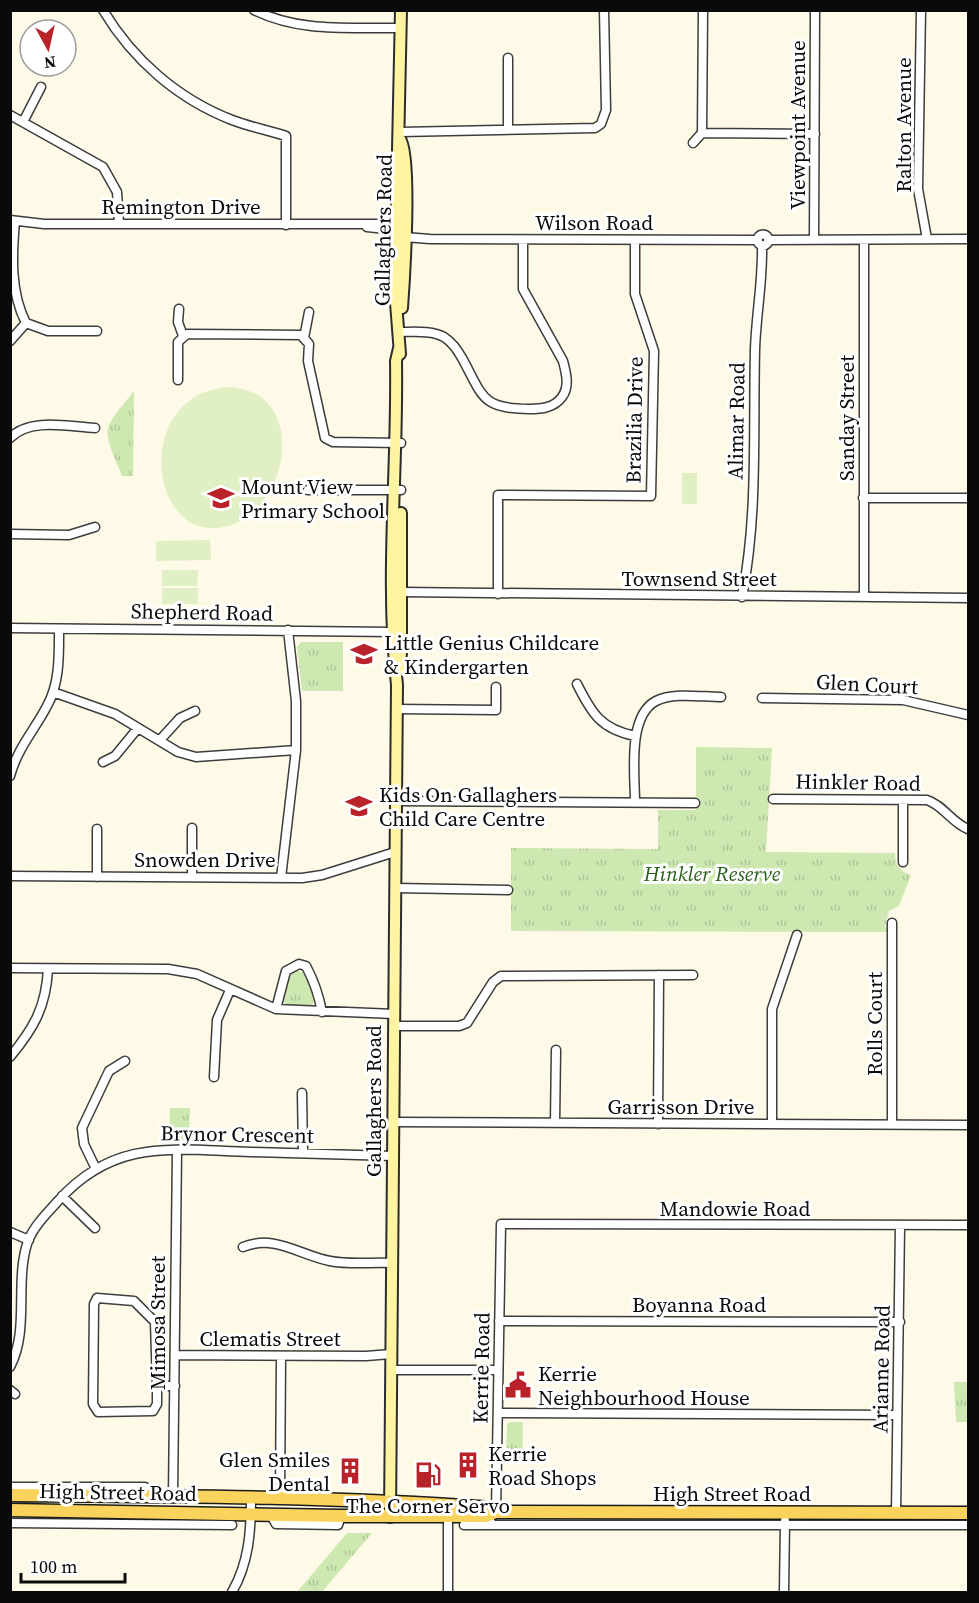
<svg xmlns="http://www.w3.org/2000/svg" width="979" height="1603" font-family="'Source Serif 4',serif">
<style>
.grass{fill:url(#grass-tufts)}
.pitch{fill:#e1efc4}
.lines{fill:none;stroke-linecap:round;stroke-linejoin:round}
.street-casing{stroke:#3d3d3d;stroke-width:11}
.secondary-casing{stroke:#2c2c2c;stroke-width:14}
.primary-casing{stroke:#1b1b1b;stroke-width:15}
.street{stroke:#fff;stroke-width:8}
.secondary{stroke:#fff4a2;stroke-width:10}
.primary{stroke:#fad35c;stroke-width:12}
.labels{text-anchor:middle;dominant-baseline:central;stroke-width:6;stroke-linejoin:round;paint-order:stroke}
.street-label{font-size:21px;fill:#0a0a0a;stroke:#fff}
.poi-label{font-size:21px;fill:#0a0a0a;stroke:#fff;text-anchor:start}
.park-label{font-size:21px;font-style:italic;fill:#2a611b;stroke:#fff}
</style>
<defs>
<pattern id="grass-tufts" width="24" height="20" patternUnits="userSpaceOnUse" patternTransform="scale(1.5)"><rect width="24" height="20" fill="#cee8b2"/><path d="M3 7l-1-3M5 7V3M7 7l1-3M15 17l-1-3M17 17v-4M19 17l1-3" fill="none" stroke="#b0c698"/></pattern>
</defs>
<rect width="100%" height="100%" fill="#fffae7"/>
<path class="grass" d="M134,391L133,476H122C102,426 100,433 134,391Z
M301,642H343V691H302L297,647Z
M696,747L772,748L766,852L895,853C895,864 900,872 911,875L899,906L889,911L885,926L888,932L511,931V848L658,849V810H696Z
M295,970L305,973L315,1001L309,1008L288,1006L283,1001L291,974Z
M170,1108H190L189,1142H169Z
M954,1382H968V1422H956Z
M509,1422H523L522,1462H506L507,1425Z
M347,1533H372L322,1592H297Z"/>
<path class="pitch" d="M227,387C318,389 286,533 209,528C147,524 138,395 227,387Z
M682,473H697V504H682Z
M210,540L211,560L156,561V541Z
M162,570H198L197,586H162Z
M162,588H198V604H162Z"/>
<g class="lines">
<g class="street-casing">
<path id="street" d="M103,10C133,60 178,99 232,120C250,127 268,130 286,136V225
M254,10C300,33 351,27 401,28
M703,10L702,133L815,134
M921,10L918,189L927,239
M508,58V129
M10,115L103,167L117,192L119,224
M23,122L41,87
M400,132L595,128L601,124L606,110L604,10
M693,143L702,133
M10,220L44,224H396
M15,221C12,255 10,292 26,323L48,331H97
M367,227L396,230
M757.5 240a5.5 5.5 0 1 1 11 0a5.5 5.5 0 1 1-11 0Z
M404,237L430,239L758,240
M768,240L968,239
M814,240L815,10
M179,309L178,322L183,336
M399,332C413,332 432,330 444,337C453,343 457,350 462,358C483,396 481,409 529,409C541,409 554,408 562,397C570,386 566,373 563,361L523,289V240
M304,338L309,312
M10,341L26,323
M178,380V342L187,334L301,335L309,344L308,361L325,438L333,442L401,443
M10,438C30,417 70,427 95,428
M308,490H401
M863,498H968
M10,534L69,535L95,527
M402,592L968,598
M498,594V495L651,496L654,351L635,294V240
M742,597C758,515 753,433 755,350C756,315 763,281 762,245
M864,597V240
M10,628L393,632
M577,684C592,714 601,729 635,736
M53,692L115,714L178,752L196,757L296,750
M762,698L903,700L968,715
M396,709L496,710V687
M160,740L180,718L195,711
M103,762L115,756L138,728
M10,776C18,747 34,731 47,706C60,683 59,654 59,629
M773,799L927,800C943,805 952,823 968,829
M903,800V862
M395,801L695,803
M635,802C635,775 627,716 656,701C674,692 701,697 721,697
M10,876L302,878L322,875L395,852
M97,877V829
M192,877V828
M281,878L296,750V701L288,630
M395,888L508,890
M10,968L168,969L197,974L276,1009L394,1014
M276,1009L286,971L299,964L306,966C314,981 319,996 322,1012
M394,1026H459L467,1023L493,982L501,976L693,975
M10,1057C34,1028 46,1007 48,969
M214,1077L217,1020L230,990
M302,1093L303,1153
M393,1122L968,1125
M555,1123L556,1050
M658,1124L659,975
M772,1124V1009L797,935
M892,1124V923
M95,1167L84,1144L82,1128L109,1071L125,1061
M62,1196L95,1228
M10,1232L29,1240
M243,1247C275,1234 299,1255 330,1261C350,1265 371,1262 392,1263
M499,1321L900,1322
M175,1355L366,1356L391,1354
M10,1367C30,1329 14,1281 28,1241C34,1226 47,1213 58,1201C115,1137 174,1150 251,1152C298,1153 345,1155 393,1156
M391,1370H498
M157,1386L155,1322L134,1301L97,1298L94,1304L93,1404L98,1412L153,1411L157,1404V1386H175
M10,1390L15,1394
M498,1413L897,1415
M10,1487H145L152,1496
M173,1496L177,1150
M280,1499L281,1356
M496,1512L501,1224L968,1225
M896,1513L900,1226
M271,1515L276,1524L338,1525L341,1516
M486,1516L493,1525H968
M10,1523L232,1525
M464,1525H493
M232,1592C249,1563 251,1531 251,1498
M448,1592V1512
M784,1592L785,1521"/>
</g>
<g class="secondary-casing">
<path id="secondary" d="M400,139C412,156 404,281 402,308
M400,354L395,290L401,10
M399,671L401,653V513
M390,1517L397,685C385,578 398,468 396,361L399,348"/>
</g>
<g class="primary-casing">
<path id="primary" d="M10,1495C171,1496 332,1496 492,1508L496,1512
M10,1510L341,1516H486L496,1512L968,1513"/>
</g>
<use href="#street" class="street"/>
<use href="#secondary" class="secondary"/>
<use href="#primary" class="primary"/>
</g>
<defs>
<g id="school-bare" transform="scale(2.07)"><path d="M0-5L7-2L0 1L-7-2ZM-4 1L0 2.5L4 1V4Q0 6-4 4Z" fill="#ba222a" stroke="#fff" stroke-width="2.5" paint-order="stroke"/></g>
<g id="civic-bare" transform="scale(2.07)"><path d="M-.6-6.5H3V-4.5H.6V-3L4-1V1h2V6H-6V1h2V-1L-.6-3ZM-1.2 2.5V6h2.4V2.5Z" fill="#ba222a" stroke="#fff" stroke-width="2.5" paint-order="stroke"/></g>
<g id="building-bare" transform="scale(2.07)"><path d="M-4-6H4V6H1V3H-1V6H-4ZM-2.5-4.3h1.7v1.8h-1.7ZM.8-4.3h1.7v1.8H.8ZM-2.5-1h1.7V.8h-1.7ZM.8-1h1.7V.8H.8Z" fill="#ba222a" stroke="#fff" stroke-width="2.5" paint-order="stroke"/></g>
<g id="fuel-bare" transform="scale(2.07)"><path d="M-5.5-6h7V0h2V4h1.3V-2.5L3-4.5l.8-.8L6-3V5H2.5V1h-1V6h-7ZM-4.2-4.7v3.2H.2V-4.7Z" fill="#ba222a" stroke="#fff" stroke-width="2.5" paint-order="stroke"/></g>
</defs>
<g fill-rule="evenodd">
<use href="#school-bare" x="221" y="498"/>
<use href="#school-bare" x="364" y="654"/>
<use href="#school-bare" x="359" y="806"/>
<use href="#civic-bare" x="518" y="1385"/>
<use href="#building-bare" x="468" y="1465"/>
<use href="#building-bare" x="350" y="1471"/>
<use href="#fuel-bare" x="428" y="1475"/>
</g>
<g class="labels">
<g class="street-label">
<text transform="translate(797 125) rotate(-90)">Viewpoint Avenue</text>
<text transform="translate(903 125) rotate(-90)">Ralton Avenue</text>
<text x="181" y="206">Remington Drive</text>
<text x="594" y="222">Wilson Road</text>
<text transform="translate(383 230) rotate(-89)">Gallaghers Road</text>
<text transform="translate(846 418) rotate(-90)">Sanday Street</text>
<text transform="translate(634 420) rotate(-89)">Brazilia Drive</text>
<text transform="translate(736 421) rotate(-89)">Alimar Road</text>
<text x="699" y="578">Townsend Street</text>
<text transform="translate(202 612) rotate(1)">Shepherd Road</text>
<text transform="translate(867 684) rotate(3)">Glen Court</text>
<text transform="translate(858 782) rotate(1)">Hinkler Road</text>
<text x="205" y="859">Snowden Drive</text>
<text transform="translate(874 1024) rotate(-90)">Rolls Court</text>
<text transform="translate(373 1101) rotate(-90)">Gallaghers Road</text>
<text x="681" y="1106">Garrisson Drive</text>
<text transform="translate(237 1134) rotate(1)">Brynor Crescent</text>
<text x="735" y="1208">Mandowie Road</text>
<text x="699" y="1304">Boyanna Road</text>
<text transform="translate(157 1323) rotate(-90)">Mimosa Street</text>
<text x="270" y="1338">Clematis Street</text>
<text transform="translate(481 1368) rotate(-89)">Kerrie Road</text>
<text transform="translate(881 1369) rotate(-89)">Arianne Road</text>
<text transform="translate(118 1492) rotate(1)">High Street Road</text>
<text x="732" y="1493">High Street Road</text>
</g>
<g class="poi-label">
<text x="241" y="486">Mount View<tspan x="241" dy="24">Primary School</tspan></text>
<text x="384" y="642">Little Genius Childcare<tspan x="384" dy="24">&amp; Kindergarten</tspan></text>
<text x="379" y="794">Kids On Gallaghers<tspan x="379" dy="24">Child Care Centre</tspan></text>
<text x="538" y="1373">Kerrie<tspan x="538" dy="24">Neighbourhood House</tspan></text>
<text x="488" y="1453">Kerrie<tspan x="488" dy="24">Road Shops</tspan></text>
<text x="330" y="1459" text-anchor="end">Glen Smiles<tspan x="330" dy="24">Dental</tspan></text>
<text x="428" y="1505" text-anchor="middle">The Corner Servo</text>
</g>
<g class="park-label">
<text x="712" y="873">Hinkler Reserve</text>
</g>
</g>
<rect width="979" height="1603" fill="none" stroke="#0a0a0a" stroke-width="24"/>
<g transform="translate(48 48) rotate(172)"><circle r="28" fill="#ffffff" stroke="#9d9d9d" stroke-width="1.5"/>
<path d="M0-4.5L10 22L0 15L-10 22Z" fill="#ba222a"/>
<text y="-9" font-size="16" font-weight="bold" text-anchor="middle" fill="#0a0a0a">N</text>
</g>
<path d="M21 1573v9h104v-9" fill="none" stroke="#0a0a0a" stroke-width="3"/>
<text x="30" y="1573" font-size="18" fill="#0a0a0a" stroke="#ffffff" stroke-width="4.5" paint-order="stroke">100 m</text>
</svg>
